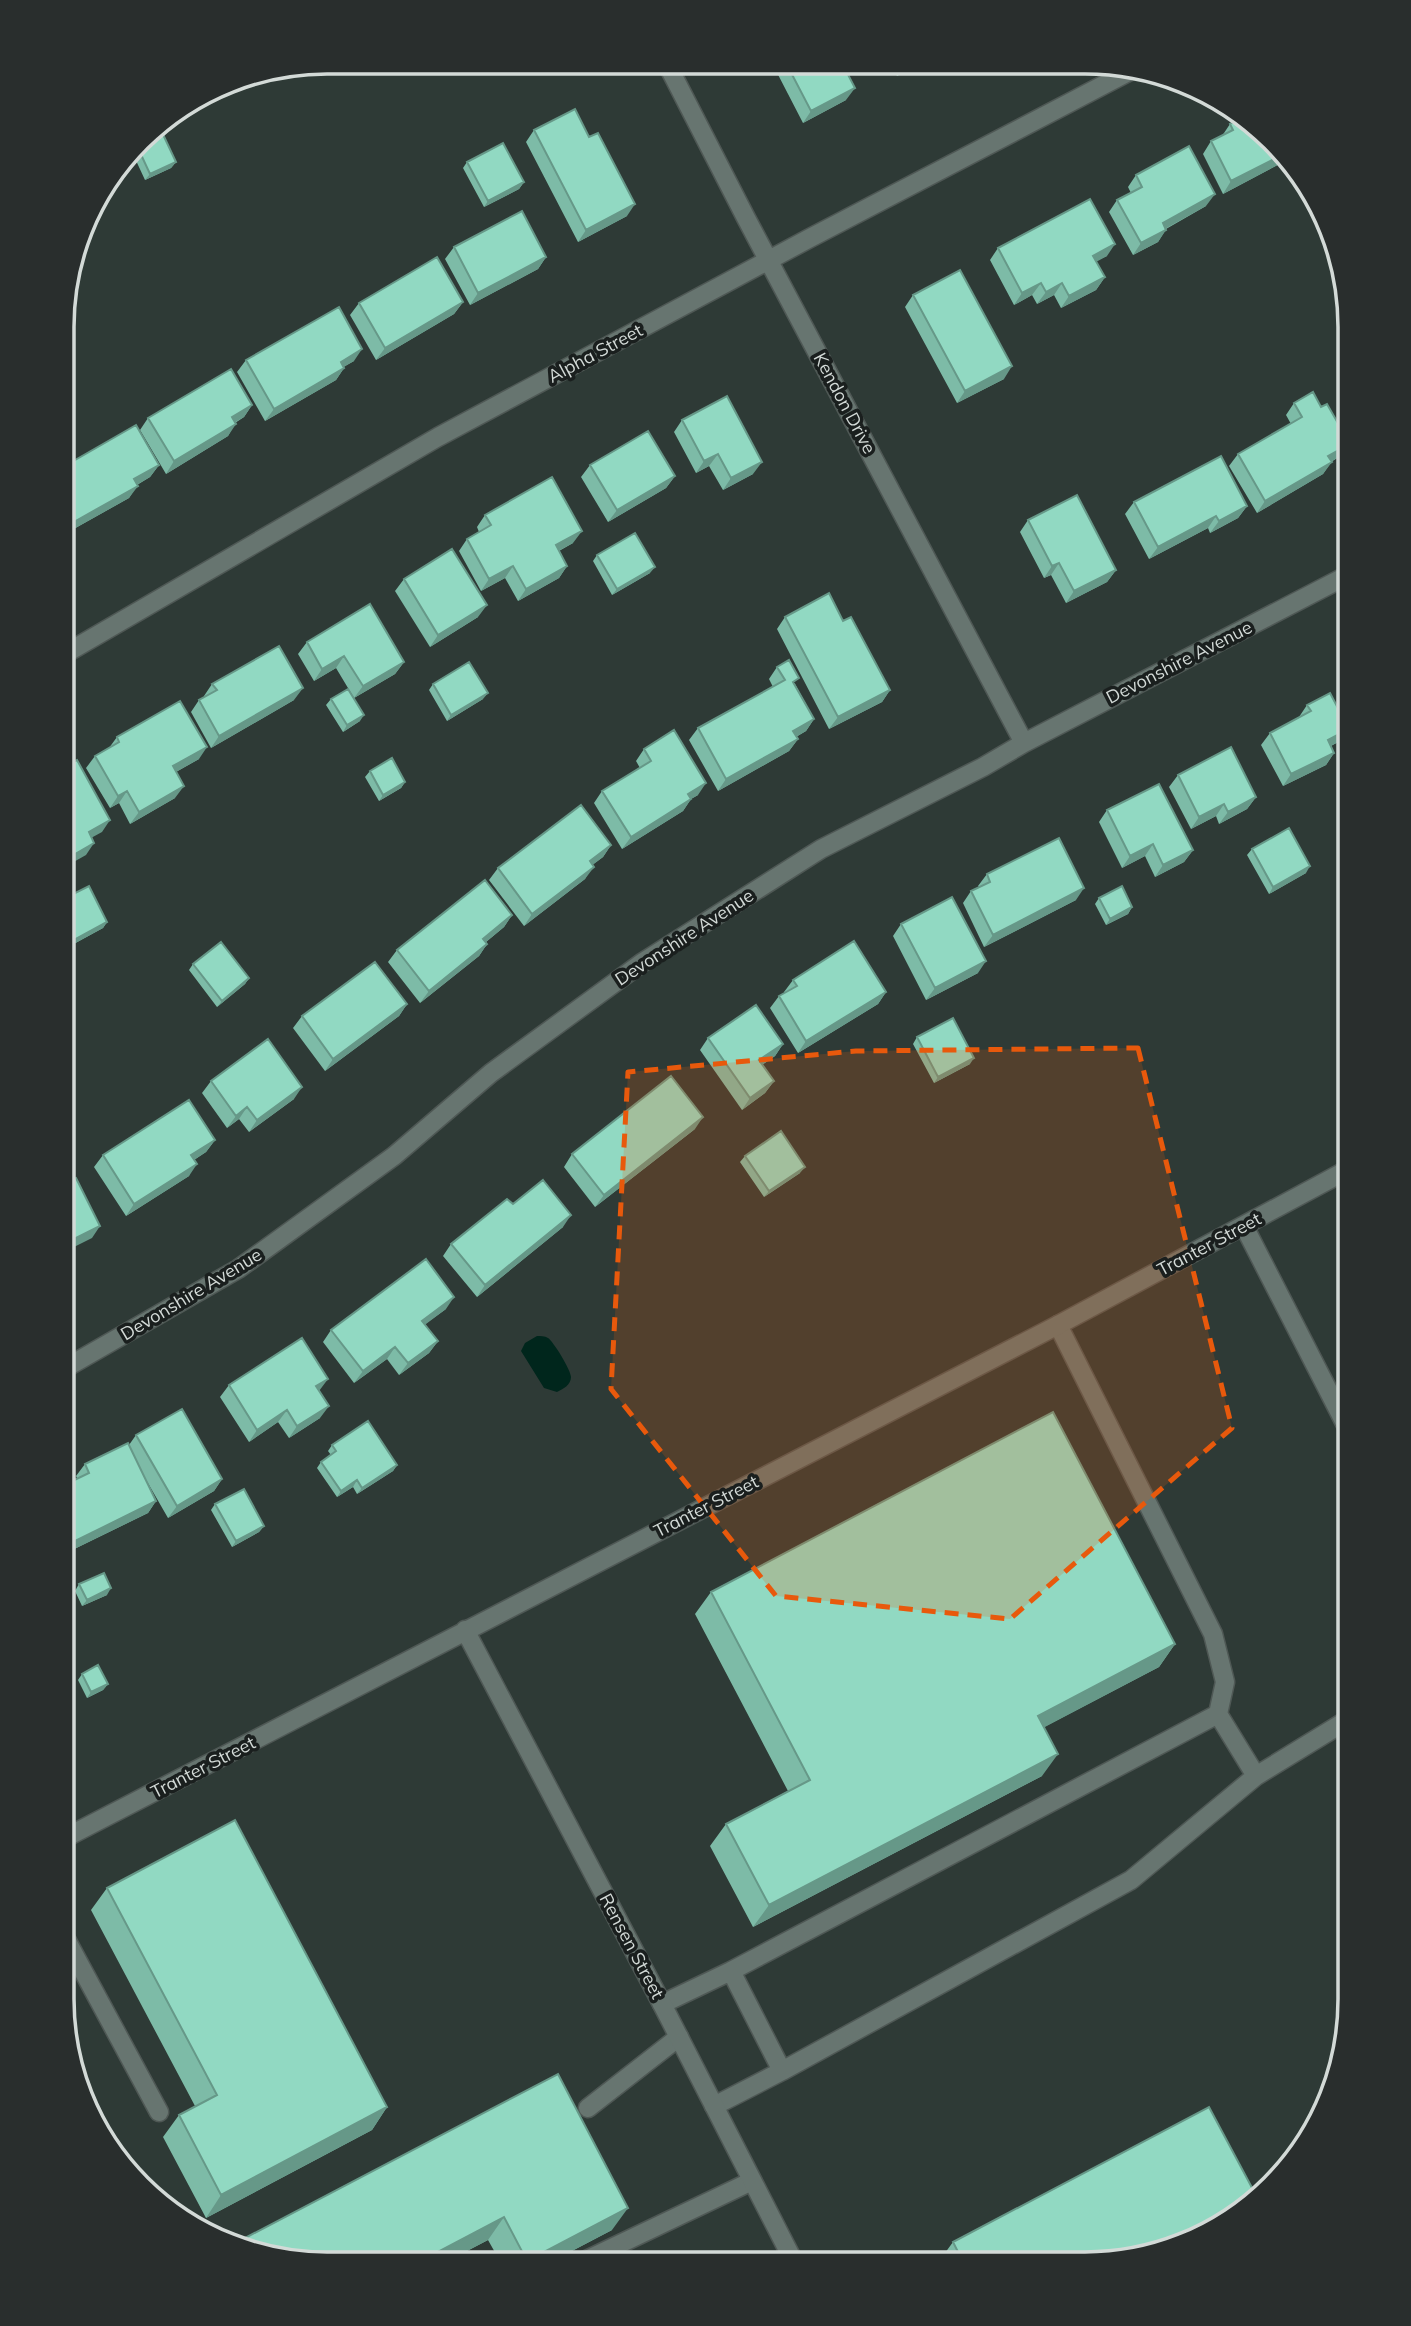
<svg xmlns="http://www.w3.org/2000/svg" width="1411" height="2326" font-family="Mulish,sans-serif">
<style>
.water{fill:#00261c}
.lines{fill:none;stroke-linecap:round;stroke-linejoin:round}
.service-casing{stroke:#4f5855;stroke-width:21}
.minor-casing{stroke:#4f5855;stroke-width:21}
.service{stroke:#677570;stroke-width:18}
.minor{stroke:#677570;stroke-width:18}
.wall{fill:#7dbba7}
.shaded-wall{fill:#669888}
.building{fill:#91d9c2;stroke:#669888;stroke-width:2}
.marked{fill:#e8590c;fill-opacity:0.2;stroke:#e8590c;stroke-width:5;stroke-dasharray:14 9;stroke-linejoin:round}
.labels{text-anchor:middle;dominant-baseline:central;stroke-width:7;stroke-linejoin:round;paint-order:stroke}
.street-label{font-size:18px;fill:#d3dad7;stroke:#1a1f1e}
.rim{fill:none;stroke:#d3dad7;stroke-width:3.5}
</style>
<rect width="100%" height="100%" fill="#2e3a36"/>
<path class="water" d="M537,1336C540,1336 545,1336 548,1338C553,1341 571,1370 571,1377C571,1385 563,1389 557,1392L544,1388L521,1351L525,1343Z"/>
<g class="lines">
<g class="service-casing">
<path id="service" d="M1244,1226L1349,1431
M1218,1714L1256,1776
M61,1930L159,2112
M731,1971L1218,1714L1225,1682L1213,1634L1058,1325
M662,2004L731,1971L782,2071L714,2106
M782,2071L1131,1880L1256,1776L1349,1719
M588,2108L679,2037
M580,2263L752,2181"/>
</g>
<g class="minor-casing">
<path id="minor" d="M666,62L746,218L1024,743
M63,655L438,437L810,238L1136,68
M62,1370L238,1269L394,1156L491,1073L643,962L821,849L983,767L1024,743L1350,574
M465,1630L662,2004L795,2264
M61,1840L1058,1325L1349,1169"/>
</g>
<use href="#service" class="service"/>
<use href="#minor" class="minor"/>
</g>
<path class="wall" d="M772,63H842L846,100L803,123Z
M890,63H921L897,76Z
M1230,124L1289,159L1223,194L1203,154L1211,141L1222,136Z
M534,130L627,216L578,242L526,142Z
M146,134L176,162L171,168L145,180L132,152Z
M467,162L524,182L519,189L484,207L463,168Z
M1136,175L1206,206L1166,229L1158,242L1133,255L1109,212L1117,200L1131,193L1128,187Z
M454,247L546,257L538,269L470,305L445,259Z
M998,248L1107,256L1096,261L1105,277L1096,290L1061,308L1054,295L1037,304L1032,295L1014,305L990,260Z
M913,295L1004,379L957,403L905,307Z
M463,302L454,314L376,360L350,315L359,303Z
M246,360L354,361L343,367L344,368L336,380L265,421L237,372Z
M1350,393V425L1340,406Z
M1294,403L1342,455L1331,462L1323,474L1257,513L1229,466L1238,454L1291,424L1286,415Z
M252,405L244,417L235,423L228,436L166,474L140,430L148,418Z
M682,420L753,474L723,490L709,466L696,473L674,432Z
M159,465L150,477L137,485L129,498L63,535V467Z
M590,465L675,476L666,488L608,522L581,477Z
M1134,502L1247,506L1238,518L1210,533L1208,528L1149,559L1125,514Z
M485,515L573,543L559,551L567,566L559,578L518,601L505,578L481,591L459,551L467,539L479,532L477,527Z
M1028,520L1116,570L1107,582L1066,603L1051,575L1044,578L1020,532Z
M597,555L650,573L612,595L593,561Z
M404,579L478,617L430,647L395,591Z
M785,617L843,621L890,690L882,702L829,729L777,629Z
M307,642L404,662L395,674L354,698L336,668L314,681L298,654Z
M777,667L795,684L814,719L806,731L796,737L798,739L789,751L718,791L689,740L698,728L773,687L769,679Z
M212,684L294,700L211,748L191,712L199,700L205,697L204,696Z
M433,684L483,699L447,721L429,690Z
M331,699L360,721L343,732L326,705Z
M1307,705L1340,741L1331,746L1334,753L1326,765L1283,786L1261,745L1270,733L1299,717Z
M117,737L199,759L176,772L175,798L130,824L119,803L110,808L86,768L95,756L109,748Z
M644,749L698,795L691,799L683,811L622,849L594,803L602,791L640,768L636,761Z
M370,771L405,782L401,788L379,801L365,777Z
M1178,775L1256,797L1247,809L1219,824L1216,816L1191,829L1169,787Z
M1107,810L1193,850L1184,862L1155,877L1145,856L1122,868L1099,822Z
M611,845L603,857L592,865L585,879L524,926L489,880L498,868Z
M1252,849L1306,873L1269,894L1247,855Z
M987,874L1076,900L984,947L963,903L971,891L979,887L978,886Z
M1099,898L1132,907L1128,914L1106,925L1095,904Z
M63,899L107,922L103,928L70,946L63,932Z
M512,915L504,927L486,942L487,944L479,956L420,1003L388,962L397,950Z
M901,924L978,973L926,1000L893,936Z
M193,964L249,978L245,984L217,1007L189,970Z
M793,980L886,992L878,1004L798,1053L770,1008L779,996L785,993L784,992Z
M407,1004L399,1016L325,1071L293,1028L302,1016Z
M917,1037L970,1064L934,1083L913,1044Z
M708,1038L783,1044L775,1056L762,1065L774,1081L765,1093L742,1110L700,1050Z
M211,1081L294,1099L249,1132L239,1119L227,1128L202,1093Z
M695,1129L595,1207L564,1167L572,1154Z
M215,1140L206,1152L194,1160L189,1176L126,1216L94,1167L103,1155Z
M745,1156L800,1173L764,1197L740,1162Z
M513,1204L563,1227L477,1297L443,1256L451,1244Z
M446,1309L425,1324L438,1341L429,1353L399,1375L387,1359L354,1383L323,1342L331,1330Z
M229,1385L319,1391L320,1418L289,1438L278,1422L249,1442L220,1397Z
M136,1435L222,1479L214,1491L168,1518L145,1478L156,1501L148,1513L62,1555V1486L77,1478L76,1476L85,1464L129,1445Z
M332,1445L397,1465L393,1471L357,1494L353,1487L337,1497L317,1468L321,1462L331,1455L328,1451Z
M215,1504L264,1526L259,1532L232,1547L211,1510Z
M79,1584L107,1595L82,1606L75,1591Z
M711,1592L1175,1644L1159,1667L1044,1727L1042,1776L753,1927L710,1846L726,1824L788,1791L695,1614Z
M82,1674L108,1684L103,1690L87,1698L78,1680Z
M107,1888L387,2107L372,2130L206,2218L163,2137L179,2115L195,2106L91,1910Z
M558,2074L612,2230L549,2263H501L488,2240L444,2263H292L238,2248L245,2238Z
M953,2242L1085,2265L937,2264Z"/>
<path class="shaded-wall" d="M907,63H921L897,76L905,64Z
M855,88L846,100L803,123L811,111Z
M1284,154L1289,159L1223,194L1231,181Z
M176,162L171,168L145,180L150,174Z
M524,182L519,189L484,207L488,201Z
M1215,194L1206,206L1154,235L1163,223Z
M635,204L627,216L578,242L586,230Z
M1166,230L1158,242L1133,255L1141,243Z
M1115,244L1107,256L1085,268L1093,256Z
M546,257L538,269L470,305L478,293Z
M1105,277L1096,290L1061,308L1069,296Z
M1041,283L1032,295L1014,305L1022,293Z
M1062,283L1054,295L1037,304L1046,292Z
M463,302L454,314L376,360L385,348Z
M362,349L354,361L332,374L341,362Z
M1012,366L1004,379L957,403L965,391Z
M344,368L336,380L265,421L274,409Z
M252,405L244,417L223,429L232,417Z
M236,424L228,436L166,474L174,461Z
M1350,444L1342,455L1320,468L1328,456Z
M718,454L709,466L696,473L704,461Z
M762,462L753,474L723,490L731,478Z
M1332,462L1323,474L1257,513L1265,501Z
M159,465L150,477L126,491L134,479Z
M675,476L666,488L608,522L617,510Z
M138,486L129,498L63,535L72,523Z
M1247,506L1238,518L1210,533L1219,521Z
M1216,516L1208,528L1149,559L1158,547Z
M582,531L573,543L547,557L556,545Z
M1059,563L1051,575L1044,578L1052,566Z
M513,566L505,578L481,591L489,579Z
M567,566L559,578L518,601L526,589Z
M655,567L650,573L612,595L617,589Z
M1116,570L1107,582L1066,603L1074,591Z
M487,605L478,617L430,647L438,635Z
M344,656L336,668L314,681L322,669Z
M404,662L395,674L354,698L363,686Z
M303,688L294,700L211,748L219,736Z
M890,690L882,702L829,729L838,717Z
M488,693L483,699L447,721L451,715Z
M364,715L360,721L343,732L347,725Z
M814,719L806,731L785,743L793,731Z
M1349,729L1340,741L1319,752L1328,740Z
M798,739L789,751L718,791L726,779Z
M207,747L199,759L165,778L173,766Z
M1334,753L1326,765L1283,786L1291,774Z
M405,782L401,788L379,801L383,795Z
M706,783L698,795L691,799L683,811L622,849L631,837L688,794Z
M184,786L175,798L130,824L139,812Z
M127,791L119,803L110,808L118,796Z
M1256,797L1247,809L1219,824L1228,812Z
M1224,804L1216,816L1191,829L1199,817Z
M110,820L102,832L80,844L89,832Z
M94,843L86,855L63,868V861Z
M1153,844L1145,856L1122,868L1130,856Z
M611,845L603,857L582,873L590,861Z
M1193,850L1184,862L1155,877L1163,865Z
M1310,866L1306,873L1269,894L1273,887Z
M594,867L585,879L524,926L532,914Z
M1084,888L1076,900L984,947L993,935Z
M1132,907L1128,914L1106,925L1110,919Z
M512,915L504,927L475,951L483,939Z
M107,922L103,928L70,946L74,940Z
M487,944L479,956L420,1003L429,991Z
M986,961L978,973L926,1000L935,988Z
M249,978L245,984L217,1007L222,1001Z
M886,992L878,1004L798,1053L806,1041Z
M407,1004L399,1016L325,1071L333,1059Z
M783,1044L775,1056L751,1072L759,1060Z
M974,1058L970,1064L934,1083L938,1077Z
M774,1081L765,1093L742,1110L750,1098Z
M302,1087L294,1099L249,1132L257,1120Z
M247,1107L239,1119L227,1128L236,1116Z
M703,1117L695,1129L595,1207L604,1195Z
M215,1140L206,1152L183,1167L191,1155Z
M197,1164L189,1176L126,1216L134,1204Z
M805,1167L800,1173L764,1197L769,1191Z
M571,1215L563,1227L477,1297L485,1285Z
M100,1226L92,1238L62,1253V1245Z
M454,1297L446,1309L414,1333L422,1321Z
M438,1341L429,1353L399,1375L408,1363Z
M395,1347L387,1359L354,1383L363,1371Z
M328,1379L319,1391L316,1386Z
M329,1406L320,1418L289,1438L297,1426Z
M287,1410L278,1422L249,1442L257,1430Z
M397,1465L393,1471L357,1494L362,1488Z
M222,1479L214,1491L168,1518L177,1506Z
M357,1480L353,1487L337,1497L341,1491Z
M156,1501L148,1513L62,1555V1551L67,1545Z
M264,1526L259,1532L232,1547L236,1541Z
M111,1588L107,1595L82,1606L87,1600Z
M1175,1644L1159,1667L1022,1739L1038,1716Z
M108,1684L103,1690L87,1698L91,1692Z
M1058,1754L1042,1776L753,1927L769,1905Z
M387,2107L372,2130L206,2218L221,2195Z
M1249,2207L1246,2210L1186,2245L1173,2247Z
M628,2208L612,2230L549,2263H525L527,2261Z
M504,2217L488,2240L444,2263H417Z"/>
<path class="building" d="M786,63H842L855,88L811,111Z
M575,109L589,137L598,133L635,204L586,230L534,130Z
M1246,116L1284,154L1231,181L1211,141L1233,130L1230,124Z
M160,128L176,162L150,174L137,146L146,134Z
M503,143L524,182L488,201L467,162Z
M1189,146L1215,194L1163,223L1166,230L1141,243L1117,200L1142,187L1136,175Z
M1090,199L1115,244L1093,256L1105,277L1069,296L1062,283L1046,292L1041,283L1022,293L998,248Z
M522,211L546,257L478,293L454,247Z
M437,257L463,302L385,348L359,303Z
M960,270L1012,366L965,391L913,295Z
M339,307L362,349L341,362L344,368L274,409L246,360Z
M231,369L252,405L232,417L236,424L174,461L148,418Z
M1313,392L1321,407L1327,404L1350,444L1328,456L1332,462L1265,501L1238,454L1302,417L1294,403Z
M727,396L762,462L731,478L718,454L704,461L682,420Z
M136,425L159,465L134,479L138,486L72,523L63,508V467Z
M648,431L675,476L617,510L590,465Z
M1221,456L1247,506L1219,521L1216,516L1158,547L1134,502Z
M552,477L582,531L556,545L567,566L526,589L513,566L489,579L467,539L491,525L485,515Z
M1077,495L1116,570L1074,591L1059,563L1052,566L1028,520Z
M635,533L655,567L617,589L597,555Z
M452,549L487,605L438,635L404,579Z
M829,593L843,621L851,617L890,690L838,717L785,617Z
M370,604L404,662L363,686L344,656L322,669L307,642Z
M279,646L303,688L219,736L199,700L217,690L212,684Z
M789,660L799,678L793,682L814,719L793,731L798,739L726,779L698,728L785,680L777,667Z
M469,662L488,693L451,715L433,684Z
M348,689L364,715L347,725L331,699Z
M1330,693L1349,729L1328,740L1334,753L1291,774L1270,733L1311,711L1307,705Z
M180,701L207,747L173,766L184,786L139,812L127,791L118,796L95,756L119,742L117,737Z
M674,730L706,783L688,794L691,799L631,837L602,791L651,761L644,749Z
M1231,747L1256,797L1228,812L1224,804L1199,817L1178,775Z
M392,758L405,782L383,795L370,771Z
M77,760L110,820L89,832L94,843L63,861V767Z
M1159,784L1193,850L1163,865L1153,844L1130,856L1107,810Z
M581,805L611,845L590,861L594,867L532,914L498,868Z
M1289,828L1310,866L1273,887L1252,849Z
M1059,838L1084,888L993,935L971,891L990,882L987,874Z
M485,880L512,915L483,939L487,944L429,991L397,950Z
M89,886L107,922L74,940L63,918V899Z
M1122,886L1132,907L1110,919L1099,898Z
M952,897L986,961L935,988L901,924Z
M854,941L886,992L806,1041L779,996L797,986L793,980Z
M221,942L249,978L222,1001L193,964Z
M375,962L407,1004L333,1059L302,1016Z
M756,1005L783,1044L759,1060L774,1081L750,1098L708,1038Z
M953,1018L974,1058L938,1077L917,1037Z
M268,1039L302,1087L257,1120L247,1107L236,1116L211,1081Z
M671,1076L703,1117L604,1195L572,1154Z
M189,1100L215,1140L191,1155L197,1164L134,1204L103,1155Z
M781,1131L805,1167L769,1191L745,1156Z
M62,1141L67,1150L62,1152Z
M76,1178L100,1226L62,1245V1185Z
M543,1180L571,1215L485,1285L451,1244L507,1199L513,1204Z
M426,1259L454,1297L422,1321L438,1341L408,1363L395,1347L363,1371L331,1330Z
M302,1338L328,1379L316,1386L329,1406L297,1426L287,1410L257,1430L229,1385Z
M182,1409L222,1479L177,1506L136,1435Z
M1053,1412L1175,1644L1038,1716L1058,1754L769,1905L726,1824L810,1780L711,1592Z
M368,1421L397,1465L362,1488L357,1480L341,1491L321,1462L336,1451L332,1445Z
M128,1443L156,1501L67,1545L62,1535V1486L89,1473L85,1464Z
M244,1489L264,1526L236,1541L215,1504Z
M104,1573L111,1588L87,1600L79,1584Z
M98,1665L108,1684L91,1692L82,1674Z
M235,1820L387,2107L221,2195L179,2115L217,2095L107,1888Z
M558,2074L628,2208L527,2261L504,2217L417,2263H292L252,2252L245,2238Z
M1209,2107L1258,2199L1249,2207L1173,2247L1085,2265L964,2264L953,2242Z"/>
<path class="marked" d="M1138,1048L1232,1428L1010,1619L776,1596L611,1389L628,1072L856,1051Z"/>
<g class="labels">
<g class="street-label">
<text transform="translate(595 353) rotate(-28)">Alpha Street</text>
<text transform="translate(845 403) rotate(62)">Kendon Drive</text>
<text transform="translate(1179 662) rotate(-27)">Devonshire Avenue</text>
<text transform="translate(684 937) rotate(-33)">Devonshire Avenue</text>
<text transform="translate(1209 1244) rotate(-28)">Tranter Street</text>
<text transform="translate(191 1294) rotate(-31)">Devonshire Avenue</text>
<text transform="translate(706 1506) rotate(-27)">Tranter Street</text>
<text transform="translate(203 1767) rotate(-27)">Tranter Street</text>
<text transform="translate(632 1946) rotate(62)">Rensen Street</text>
</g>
</g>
<path d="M0 0H1411V2326H0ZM327 74H1085A253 253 0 0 1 1338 327V1999A253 253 0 0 1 1085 2252H327A253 253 0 0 1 74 1999V327A253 253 0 0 1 327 74Z" fill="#292e2d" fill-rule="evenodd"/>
<path class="rim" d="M327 74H1085A253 253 0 0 1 1338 327V1999A253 253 0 0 1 1085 2252H327A253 253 0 0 1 74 1999V327A253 253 0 0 1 327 74Z"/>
</svg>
